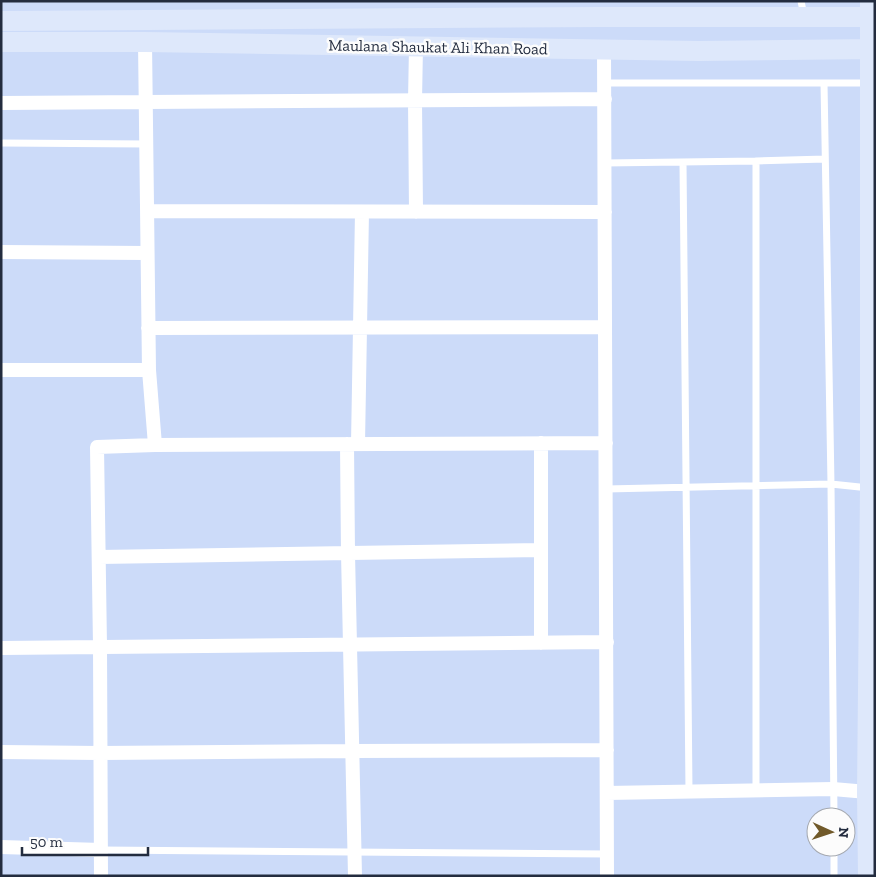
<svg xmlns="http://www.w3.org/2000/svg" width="876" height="877" font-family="'Zilla Slab',serif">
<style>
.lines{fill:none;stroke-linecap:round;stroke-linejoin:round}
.lane{stroke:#fff;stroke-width:7}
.street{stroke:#fff;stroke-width:14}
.secondary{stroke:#dee8fb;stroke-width:20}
.labels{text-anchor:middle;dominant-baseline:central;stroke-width:5;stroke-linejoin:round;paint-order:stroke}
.street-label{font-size:16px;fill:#232c3f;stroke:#fcfcfc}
</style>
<rect width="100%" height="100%" fill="#ccdbf9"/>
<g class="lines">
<path class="lane" d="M801,1L804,16
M605,83H869
M824,83L831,484L834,817
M1,143L146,144
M756,161L825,159
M683,162L689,791
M605,163L756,161V790
M606,489L831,484L869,488
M834,847V876
M101,850L607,854"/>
<path class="street" d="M145,42L149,370L155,445
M604,49L607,876
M1,103L605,99
M147,211L605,212
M416,212L415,101L416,46
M1,252L147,253
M148,328L605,327
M1,370H149
M541,443V643
M347,444L348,553L355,876
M358,444L362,212
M99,557L541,550
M1,648L607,642
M1,752L100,753L353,751L607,750
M607,793L833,789L867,792
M1,847L101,850
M101,876L100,646L97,447L155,445L606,443"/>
<path class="secondary" d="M1,21L600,17H875
M1,42H145L699,51L875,49
M868,876L867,792L870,488V1"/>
</g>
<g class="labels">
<g class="street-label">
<text transform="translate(438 47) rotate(1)">Maulana Shaukat Ali Khan Road</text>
</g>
</g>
<rect width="876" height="877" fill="none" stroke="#232c3f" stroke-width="5"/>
<g transform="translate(831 832) rotate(93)"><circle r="24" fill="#fcfcfc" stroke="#a5a9b0"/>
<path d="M0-4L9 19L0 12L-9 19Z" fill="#715a2a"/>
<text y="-8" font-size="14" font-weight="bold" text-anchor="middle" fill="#232c3f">N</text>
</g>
<path d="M22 847v8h126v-8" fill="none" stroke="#232c3f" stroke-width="2.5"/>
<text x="30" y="847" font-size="15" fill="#232c3f" stroke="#fcfcfc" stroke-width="4" paint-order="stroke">50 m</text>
</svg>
